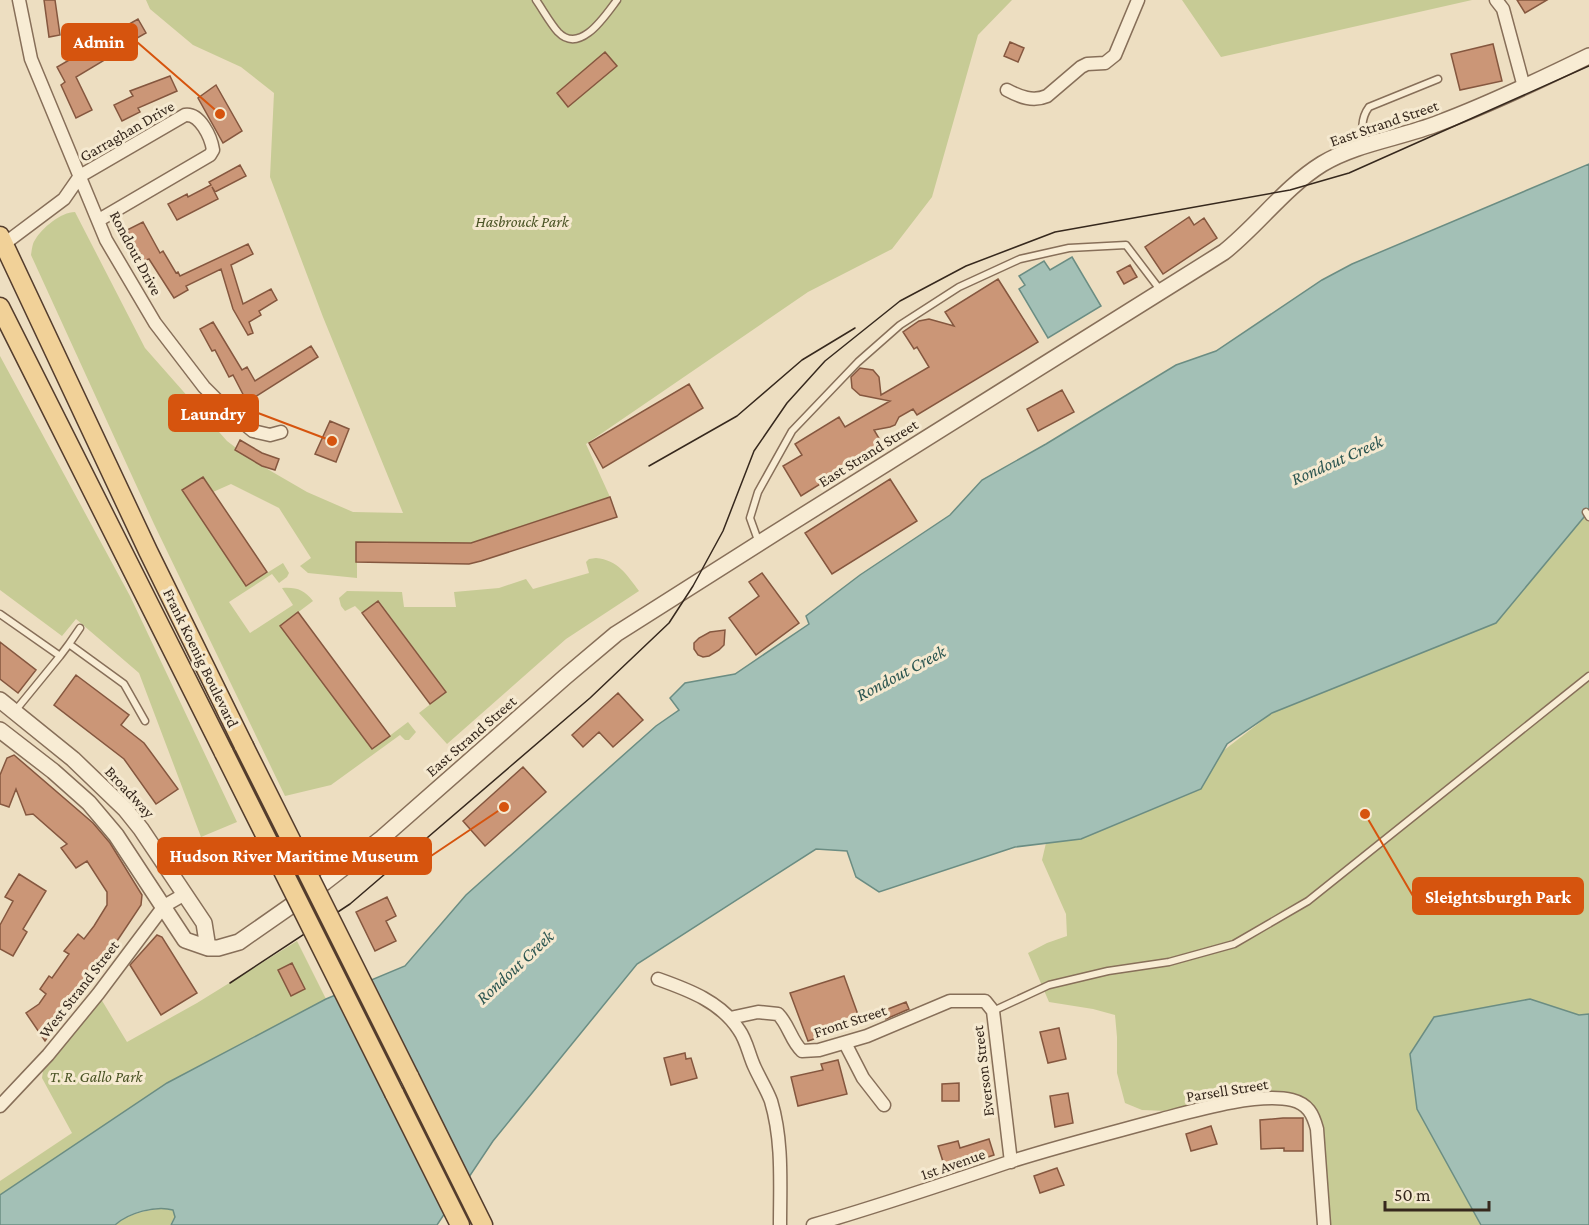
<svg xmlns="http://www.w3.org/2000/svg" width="1589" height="1225" font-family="'Crimson Pro',serif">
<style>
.green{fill:#c7cb95}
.water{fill:#a3c0b6;stroke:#6b8d83;stroke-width:1.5}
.building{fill:#cb9677;stroke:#85573f;stroke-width:1.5}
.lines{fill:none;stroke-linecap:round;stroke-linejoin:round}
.service-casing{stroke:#876f59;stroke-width:9}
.minor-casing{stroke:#876f59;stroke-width:15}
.tertiary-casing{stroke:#876f59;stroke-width:18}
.primary-casing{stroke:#543d2d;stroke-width:21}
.service{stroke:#f8ecd4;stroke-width:6}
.minor{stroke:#f8ecd4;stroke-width:12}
.tertiary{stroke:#f8ecd4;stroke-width:15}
.primary{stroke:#f1d198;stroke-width:18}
.tram{stroke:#36281d;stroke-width:1.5}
.primary-bridge-casing{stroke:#543d2d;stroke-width:21;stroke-linecap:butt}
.primary-bridge{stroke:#f1d198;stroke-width:18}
.labels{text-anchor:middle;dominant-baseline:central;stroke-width:6;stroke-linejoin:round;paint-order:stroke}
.street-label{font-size:16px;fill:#36281d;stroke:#f5e9d0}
.park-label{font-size:16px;font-style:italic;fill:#495324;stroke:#f5e9d0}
.water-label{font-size:18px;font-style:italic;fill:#2c5651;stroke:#f5e9d0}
.leader{fill:none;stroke:#d6540e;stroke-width:2}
.callout-dot{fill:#d6540e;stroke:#f5e9d0;stroke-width:2}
.callout{fill:#d6540e;stroke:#d6540e;stroke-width:2}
.callout-label{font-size:18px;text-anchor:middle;font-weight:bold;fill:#fff}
</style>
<rect width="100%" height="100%" fill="#eddec1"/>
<path class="green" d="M146,0H1012L978,35L932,197L892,249L808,292L586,444L610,497L471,543L357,542V578L308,573L300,566L311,558L279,508L231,484L213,492L203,477L182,490L246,586L283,563L289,573L287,577L279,583L272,574L229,602L250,633L293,605L282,588C297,587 304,590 313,601L280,626L372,749L408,722L416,732L409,740H405L400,735L331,785L285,796L154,524L31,255C32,250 32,244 35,240C42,228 61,212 75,212L145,348L227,441L252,460L307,492L353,512L403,513L323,317L270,177L274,93L241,67L193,45L150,9Z
M1182,0H1472L1221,57Z
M0,356L130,596L237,822L201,837L139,673L76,619L62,636L0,590Z
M1589,511V1014L1579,1015L1530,999L1434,1017L1410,1054L1417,1109L1481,1225H1324L1314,1116L1281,1098L1191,1112L1142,1110L1125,1103L1117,1073V1037L1115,1015L1093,1009L1049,1002L1028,953L1047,943L1067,936L1066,914L1042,860L1046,843L1081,839L1201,789L1223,751L1272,713L1496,623L1586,512Z
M596,558C618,560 627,575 639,591L566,639L447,744L419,713L446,692L379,601L362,613L355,606L345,611L341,606L339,598L347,591L402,592L404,607H456L454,592L499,588L526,579L533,589L589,573L586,562L589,559Z
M297,941L326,999L167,1083L0,1195V1181L72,1133L42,1078L43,1071L54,1059L98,994L127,1042L197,1003Z
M167,1208L173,1210L175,1217L170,1225H115C128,1213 150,1210 167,1208Z"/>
<path class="water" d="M1589,164V511L1496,623L1272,713L1227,744L1201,789L1081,839L1015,847L879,892L856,877L847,851L816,849L637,964L493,1141L437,1225H171L175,1217L173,1210C156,1205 128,1213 115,1225H0V1195L167,1083L326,999L405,966L466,895L656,726L679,710L670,698L685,683L735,674L809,624L806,616L860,575L950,515L982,480L1046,444L1176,365L1216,351L1322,280L1352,264Z
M1072,257L1101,306L1048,338L1019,289L1025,285L1019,276L1044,261L1050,270Z
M1530,999L1579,1015L1589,1014V1225H1481L1417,1109L1410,1054L1434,1017Z"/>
<path class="building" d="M44,0H55L60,35L49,37Z
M1517,0H1547L1525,13Z
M138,19L146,33L130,42L133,47L112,58L111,56L76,77L92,110L76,118L61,85L65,82L57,67L102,41L103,42L124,31L122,28Z
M1010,42L1024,48L1018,62L1004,56Z
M1493,44L1502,81L1460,90L1451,54Z
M605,52L617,66L568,107L557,93Z
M170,76L177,91L138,108L140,112L122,121L114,105L133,96L130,91Z
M216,85L242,131L223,143L198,98Z
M240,165L246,176L215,192L212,187L218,199L177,220L168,204L187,194L188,197L211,185L209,182Z
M1189,217L1194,225L1204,218L1217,238L1163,274L1145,247Z
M143,222L160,253L163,251L176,273L178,272L180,276L248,244L253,254L231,265L243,304L271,289L277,300L259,311L261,315L249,322L253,333L248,335L233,309L221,269L186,286L188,290L174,298L149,259L144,261L127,230Z
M1130,265L1137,277L1124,284L1117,272Z
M998,279L1038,342L917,415L913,409L899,417L895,425L890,427L874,430L883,445L801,496L783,466L802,455L795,444L839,417L845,427L890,401L860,395L852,388L851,377L860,368L873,370L879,377L881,395L929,367L917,347L914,349L903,332L919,321L929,319L954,326L945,312Z
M213,322L242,370L247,367L255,381L311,346L318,357L247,402L233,375L229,377L215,350L212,351L200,329Z
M689,384L703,408L603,468L589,443Z
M1062,390L1074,412L1038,431L1027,409Z
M330,421L349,429L336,462L315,454Z
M240,440L262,453L279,459L275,470L262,466L235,450Z
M203,477L267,572L246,586L182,490Z
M890,479L917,521L832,574L805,533Z
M610,497L617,517L481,561L469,564L356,562V542L471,543Z
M762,573L799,623L756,655L729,618L759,596L749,582Z
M378,601L446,692L430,704L362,613Z
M298,612L390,736L372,749L280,626Z
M725,630L724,645L719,650L709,656L703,657L698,655L694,649V643L699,638L710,632Z
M0,642L36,670L18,693L0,679Z
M76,675L129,715L121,725L144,743L178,789L156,804L124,759L54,705Z
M618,693L643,720L613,747L599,732L583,747L572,735Z
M14,755L93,823L110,843L142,895L141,905L117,941L45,1041L26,1013L39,1004L46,994L40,989L49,976L52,978L69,954L64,951L78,934L84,939L94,926L107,905V892L87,861L76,868L61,848L67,844L33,814L26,815L16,789L9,807L0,804V775L7,758Z
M523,767L546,792L485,846L463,821Z
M19,874L46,891L23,929L27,932L13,956L0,949V925L13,901L5,897Z
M387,897L396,916L386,921L396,941L375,951L356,912Z
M157,935L162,937L197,993L161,1015L130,965Z
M292,963L305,989L291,996L278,970Z
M844,976L861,1023L808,1041L790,993Z
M906,1002L909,1009L886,1019L883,1011Z
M1059,1028L1066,1059L1048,1063L1040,1032Z
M685,1053L686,1059L691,1058L697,1078L671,1085L664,1058Z
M838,1060L847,1094L798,1106L791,1077L823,1070L821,1064Z
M959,1083V1101H942V1084Z
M1068,1093L1073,1123L1055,1127L1050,1096Z
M1283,1118H1303V1151H1284V1148L1261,1149L1260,1120Z
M1211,1126L1217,1144L1191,1151L1186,1134Z
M989,1139L994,1155L946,1171L938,1146L958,1141L960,1148Z
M1057,1168L1064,1185L1040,1193L1034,1176Z"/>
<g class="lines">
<g class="service-casing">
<path id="service" d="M536,0C543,10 550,23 558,32C580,55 605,16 617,0
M1364,146C1362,132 1360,119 1369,107L1438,79
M1586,512L1589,517
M759,543L750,518L758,492L792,431L858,362L900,325L959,287L1020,259L1069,248L1126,245L1161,291
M0,614L60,656L15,711
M69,644L80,628
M60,656L69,644L124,684L145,721
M993,1011L1049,985L1108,971L1169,962L1234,944L1308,901L1589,676"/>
</g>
<g class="minor-casing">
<path id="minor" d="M19,0L31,59L106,240L155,323L204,387L225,408L253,431L270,435L281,432
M1496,0L1503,9L1524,87
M1007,90C1020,97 1033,102 1047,96L1081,67L1087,64L1105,63L1115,55L1138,0
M0,247L64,199L80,176L185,115C200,113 211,137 213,150L210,155L99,220
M658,979C689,990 721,1002 739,1030C747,1041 749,1056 755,1068C760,1079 767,1090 771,1101C783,1141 780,1184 780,1225
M730,1018L758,1012L778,1014C789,1025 791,1041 802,1051L819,1050L867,1036L950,1001H985L993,1011L1011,1162
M845,1043L863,1078L884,1105
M0,1106L48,1055L98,994L164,906L185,894
M813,1225C879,1206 944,1184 1009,1162C1059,1146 1111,1133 1162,1119C1196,1110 1259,1092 1292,1100C1308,1104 1313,1114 1317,1129L1324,1225"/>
</g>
<g class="tertiary-casing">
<path id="tertiary" d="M0,700L73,759L125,809L141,829L204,923L208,948
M0,730L53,771L89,803L116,835L185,940L208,948H218L239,942L325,882L382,838L565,677L616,634L780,530L1224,252C1258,225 1285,187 1322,164C1357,143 1401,138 1439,123C1490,104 1540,80 1589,56"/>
</g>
<g class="primary-casing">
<path id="primary" d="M0,236L148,551L244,746
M0,307L224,753
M409,1076L483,1225
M394,1093L460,1225"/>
</g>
<use href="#service" class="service"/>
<use href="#minor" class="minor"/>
<use href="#tertiary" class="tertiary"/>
<use href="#primary" class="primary"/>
<path class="tram" d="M649,466L737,416L802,360L855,328
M230,983L350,904L590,698L669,623L693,586L723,531L754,451L787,403L825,361L900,301L966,266L1055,232L1290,190L1349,173L1589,66"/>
<g class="primary-bridge-casing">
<path id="primary-bridge" d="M244,746L409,1076
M224,753L394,1093"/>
</g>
<use href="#primary-bridge" class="primary-bridge"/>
</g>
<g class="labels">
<g class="street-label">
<text transform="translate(1384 123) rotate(-19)">East Strand Street</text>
<text transform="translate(127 131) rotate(-30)">Garraghan Drive</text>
<text transform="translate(136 253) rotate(62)">Rondout Drive</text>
<text transform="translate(868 453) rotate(-32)">East Strand Street</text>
<text transform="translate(201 658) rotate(64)">Frank Koenig Boulevard</text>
<text transform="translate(471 736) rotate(-41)">East Strand Street</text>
<text transform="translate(130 792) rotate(47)">Broadway</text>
<text transform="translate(79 989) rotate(-52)">West Strand Street</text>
<text transform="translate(850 1021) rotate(-18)">Front Street</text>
<text transform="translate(983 1071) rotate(-97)">Everson Street</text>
<text transform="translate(1227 1090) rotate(-9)">Parsell Street</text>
<text transform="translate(953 1164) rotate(-19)">1st Avenue</text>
</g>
<g class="park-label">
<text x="522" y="221">Hasbrouck Park</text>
<text x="96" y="1076">T. R. Gallo Park</text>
</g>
<g class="water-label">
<text transform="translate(1337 460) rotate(-24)">Rondout Creek</text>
<text transform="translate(901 673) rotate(-28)">Rondout Creek</text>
<text transform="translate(515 967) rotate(-43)">Rondout Creek</text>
</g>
</g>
<path class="leader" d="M220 114L137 42M332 441L258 413M504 807L431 856M1365 814L1413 896"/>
<g class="callout-dot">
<circle cx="220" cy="114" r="6"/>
<circle cx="332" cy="441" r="6"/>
<circle cx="504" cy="807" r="6"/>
<circle cx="1365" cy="814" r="6"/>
</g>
<g class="callout">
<rect x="62" y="24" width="75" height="36" rx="6"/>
<rect x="169" y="395" width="89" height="36" rx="6"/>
<rect x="158" y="838" width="273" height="36" rx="6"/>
<rect x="1413" y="878" width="170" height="36" rx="6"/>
</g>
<g class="callout-label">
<text x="99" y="48">Admin</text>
<text x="213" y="420">Laundry</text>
<text x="294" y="862">Hudson River Maritime Museum</text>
<text x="1498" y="903">Sleightsburgh Park</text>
</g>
<path d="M1385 1201v9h104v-9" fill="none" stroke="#36281d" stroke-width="3"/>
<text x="1394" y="1201" font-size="18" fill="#36281d" stroke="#f5e9d0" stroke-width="4.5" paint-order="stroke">50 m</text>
</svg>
